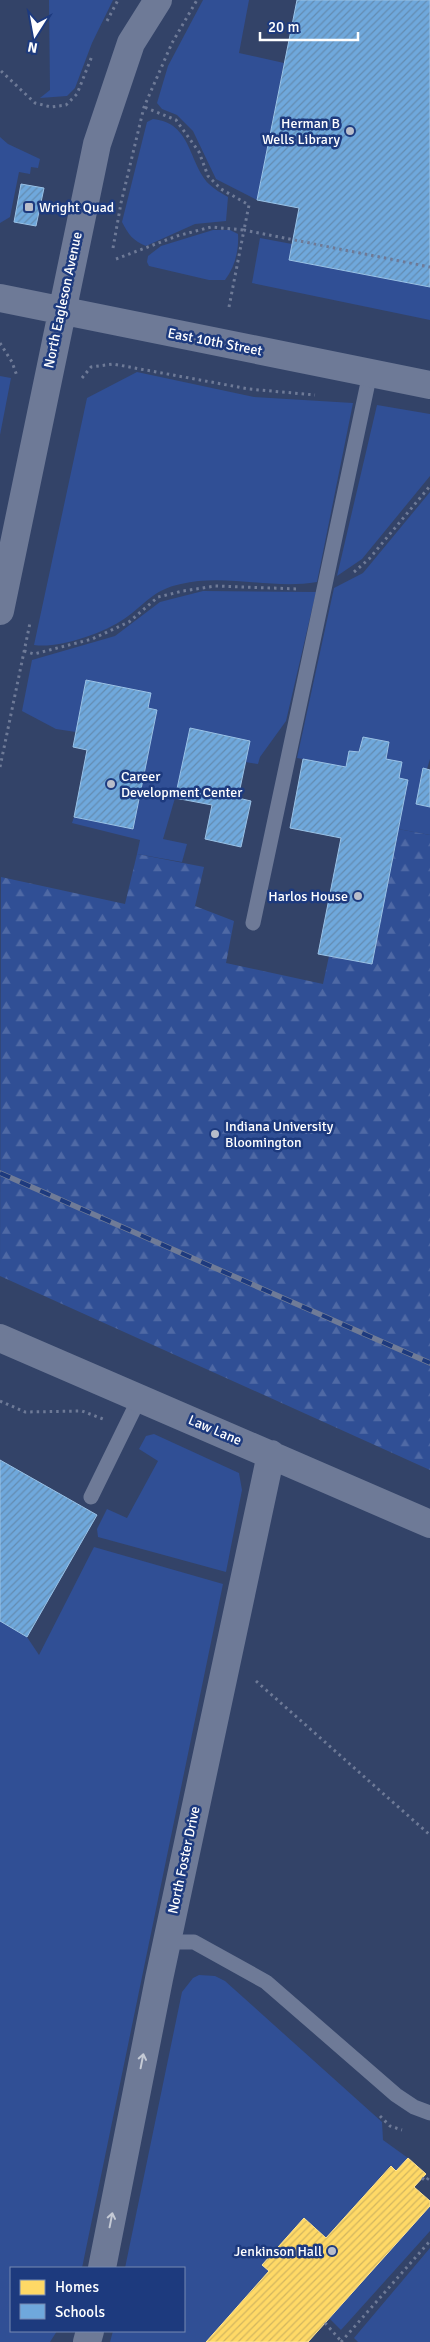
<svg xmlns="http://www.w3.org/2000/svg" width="430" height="2342" font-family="Signika,sans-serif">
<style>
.grass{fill:#304f95}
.forest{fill:url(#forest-firs)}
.homes{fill:url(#homes-hatch);stroke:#ffe494}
.schools{fill:url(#schools-hatch);stroke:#9ac2e6}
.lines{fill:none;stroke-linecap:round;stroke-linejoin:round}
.path{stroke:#6e7a97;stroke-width:3;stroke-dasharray:2.5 4;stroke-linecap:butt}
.service{stroke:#6e7a97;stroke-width:15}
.minor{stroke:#6e7a97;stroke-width:28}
.tertiary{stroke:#6e7a97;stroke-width:28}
.rail-casing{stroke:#6f7b97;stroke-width:5.5}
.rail{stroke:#1d3a7e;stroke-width:4;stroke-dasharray:11;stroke-linecap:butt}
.oneway{stroke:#c5cad5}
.poi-dot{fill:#b8bdca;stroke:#1d3a7e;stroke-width:2}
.labels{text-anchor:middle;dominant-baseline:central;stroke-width:5;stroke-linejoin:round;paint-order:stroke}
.poi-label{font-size:14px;fill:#fff;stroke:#1d3a7e;text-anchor:end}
.street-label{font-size:14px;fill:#fff;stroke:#1d3a7e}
</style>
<defs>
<pattern id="forest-firs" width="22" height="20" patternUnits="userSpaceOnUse" patternTransform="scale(1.25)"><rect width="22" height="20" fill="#304f95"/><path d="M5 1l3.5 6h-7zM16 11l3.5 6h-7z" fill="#4f69a5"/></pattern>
<pattern id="homes-hatch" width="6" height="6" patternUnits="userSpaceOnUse" patternTransform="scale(1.25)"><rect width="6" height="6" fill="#ffd966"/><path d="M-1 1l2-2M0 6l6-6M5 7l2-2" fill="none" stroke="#d2b660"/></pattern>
<pattern id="schools-hatch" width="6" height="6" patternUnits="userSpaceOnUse" patternTransform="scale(1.25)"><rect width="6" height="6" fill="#6fa8dc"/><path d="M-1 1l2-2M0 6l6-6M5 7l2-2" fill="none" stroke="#648cb1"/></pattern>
</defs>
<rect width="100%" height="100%" fill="#334368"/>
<path class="grass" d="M49,0H113L92,43L75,88L67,96L40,98L50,90Z
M203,0H249L239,53L284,63L257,200L216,179L193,131L177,115L162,109L157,103L168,66Z
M153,119C192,123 188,162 209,184C214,189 221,193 228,197L226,221L195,224L146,246C133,241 128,234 122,222L147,122Z
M0,137L8,144L40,159L38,168L31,167L30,174L19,172L10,217L0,223Z
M213,230H230L238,234C239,250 235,267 225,280H209L149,266L147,262L148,256L161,246Z
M260,238L292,244L289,260L430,287V320L252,283Z
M137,372L254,397L353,403L317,582C272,590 225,573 181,584C152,590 146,604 124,619C104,633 58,649 34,645L87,398Z
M0,376L11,378L0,435Z
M377,405L430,414V476L362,559L337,576Z
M430,492V759L427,769H423L416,804L430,807V835L398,829L408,780L399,778L386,759L389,742L363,737L359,752L349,751L346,767L297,758L334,588L363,573Z
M203,591L316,592L286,721L260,757L258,764L245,762L175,798L163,839L187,844L182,862L137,854L140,840L72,823L74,817L133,829L157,710L148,708L150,693L86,680L76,732L56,729L22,711L32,660L115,636L160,602Z
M154,1434L239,1473L242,1490L226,1572L98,1537L97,1529L107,1509L127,1518L158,1461L139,1449L146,1436Z
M94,1547L223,1584L82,2268H11V2331H57L50,2342H0V1621L27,1637L39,1655Z
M199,1975L215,1976L225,1981L382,2122L383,2140L408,2158L396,2171L390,2166L326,2238L303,2219L263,2265L269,2271L206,2342H110L113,2331H184V2268H125L182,1992L193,1978Z
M430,2206V2231L341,2330L329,2318Z
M430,2248V2342H358L354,2338Z"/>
<path class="forest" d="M398,829L430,835V1470L0,1276L1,877L125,904L137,854L204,867L195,906L234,921L226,963L323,984L329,956L372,964Z"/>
<path class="homes" d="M408,2158L426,2174L414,2187L430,2201V2206L308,2342H206L269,2271L262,2265L304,2218L326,2238L391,2166L396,2171Z"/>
<path class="schools" d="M297,0H430V287L289,260L299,208L257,200Z
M21,184L44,188L36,226L14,222Z
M86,680L151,693L148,708L157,710L133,829L74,817L87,750L73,747Z
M190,728L250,741L238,798L251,801L241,847L205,839L212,805L175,798Z
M363,737L389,742L386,759L402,762L399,778L408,780L372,964L318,954L341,838L290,828L303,759L346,767L349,751L359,752Z
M423,768L430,770V807L416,804Z
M0,1460L97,1515L27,1637L0,1621Z"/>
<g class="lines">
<path class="path" d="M107,21L118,0
M1,71L35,103L51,107L66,105L77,94L92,56
M113,248L121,203L144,107L172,43L197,0
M116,259L177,236L211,227L244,230L249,205L221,189L208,176L199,152L176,120L144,107
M229,307L244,230L430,267
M0,343L12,362L17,376
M82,378L91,367L113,364L249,389L315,395
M354,572L369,559L430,486
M24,651L34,654L92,639L129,622L158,597L183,591L215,586L299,589
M0,767L30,623
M0,1401L25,1412L82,1411L103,1419
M256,1681L430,1835
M380,2116L390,2126L402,2130
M422,2178L426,2181L430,2176
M325,2323L342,2342
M341,2342L430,2241"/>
<path class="service" d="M253,923L370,373
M91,1497L140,1397
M167,1942H194L266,1982L396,2095L414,2107L430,2113"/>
<path class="minor" d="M0,1338L430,1524
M102,2268L159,1979L271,1454
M87,2342L90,2331"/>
<path class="tertiary" d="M0,298L430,385
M0,611L97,144L131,43L158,0"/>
<g class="rail-casing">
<path id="rail" d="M0,1173L430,1363"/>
</g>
<use href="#rail" class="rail"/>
</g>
<defs><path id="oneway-shaft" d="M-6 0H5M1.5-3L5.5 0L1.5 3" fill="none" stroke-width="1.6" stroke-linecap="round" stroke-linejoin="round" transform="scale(1.25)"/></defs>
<g class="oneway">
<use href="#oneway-shaft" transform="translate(142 2061) rotate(-79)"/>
<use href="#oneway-shaft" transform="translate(111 2220) rotate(-79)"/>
</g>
<g class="poi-dot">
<circle cx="350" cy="131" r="5"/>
<rect x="24" y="202" width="10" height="10" rx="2.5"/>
<circle cx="111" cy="784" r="5"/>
<circle cx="358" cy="896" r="5"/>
<circle cx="215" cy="1134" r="5"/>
<circle cx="332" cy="2251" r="5"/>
</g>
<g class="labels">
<g class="poi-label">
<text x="340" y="123">Herman B<tspan x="340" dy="16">Wells Library</tspan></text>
<text x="39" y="207" text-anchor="start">Wright Quad</text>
<text x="121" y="776" text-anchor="start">Career<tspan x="121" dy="16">Development Center</tspan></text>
<text x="348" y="896">Harlos House</text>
<text x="225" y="1126" text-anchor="start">Indiana University<tspan x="225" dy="16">Bloomington</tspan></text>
<text x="322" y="2251">Jenkinson Hall</text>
</g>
<g class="street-label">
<text transform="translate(63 300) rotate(-78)">North Eagleson Avenue</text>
<text transform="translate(215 342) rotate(11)">East 10th Street</text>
<text transform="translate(215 1430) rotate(23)">Law Lane</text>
<text transform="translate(184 1860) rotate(-78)">North Foster Drive</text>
</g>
</g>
<rect x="10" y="2267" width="175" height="65" fill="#1d3a7e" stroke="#7789b2"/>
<rect x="20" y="2280" width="25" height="15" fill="#ffd966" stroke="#7789b2"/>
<text x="55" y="2292" font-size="15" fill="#ffffff">Homes</text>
<rect x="20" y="2304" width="25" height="15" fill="#6fa8dc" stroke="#7789b2"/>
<text x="55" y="2317" font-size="15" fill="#ffffff">Schools</text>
<g transform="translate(35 35) rotate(191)" stroke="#1d3a7e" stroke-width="4" paint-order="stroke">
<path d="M0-4L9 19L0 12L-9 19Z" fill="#ffffff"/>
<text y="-8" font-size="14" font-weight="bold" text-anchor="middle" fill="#ffffff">N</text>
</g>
<path d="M260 32v8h98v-8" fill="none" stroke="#ffffff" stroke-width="2.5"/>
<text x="268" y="32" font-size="15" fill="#ffffff" stroke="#1d3a7e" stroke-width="4" paint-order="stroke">20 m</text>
</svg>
